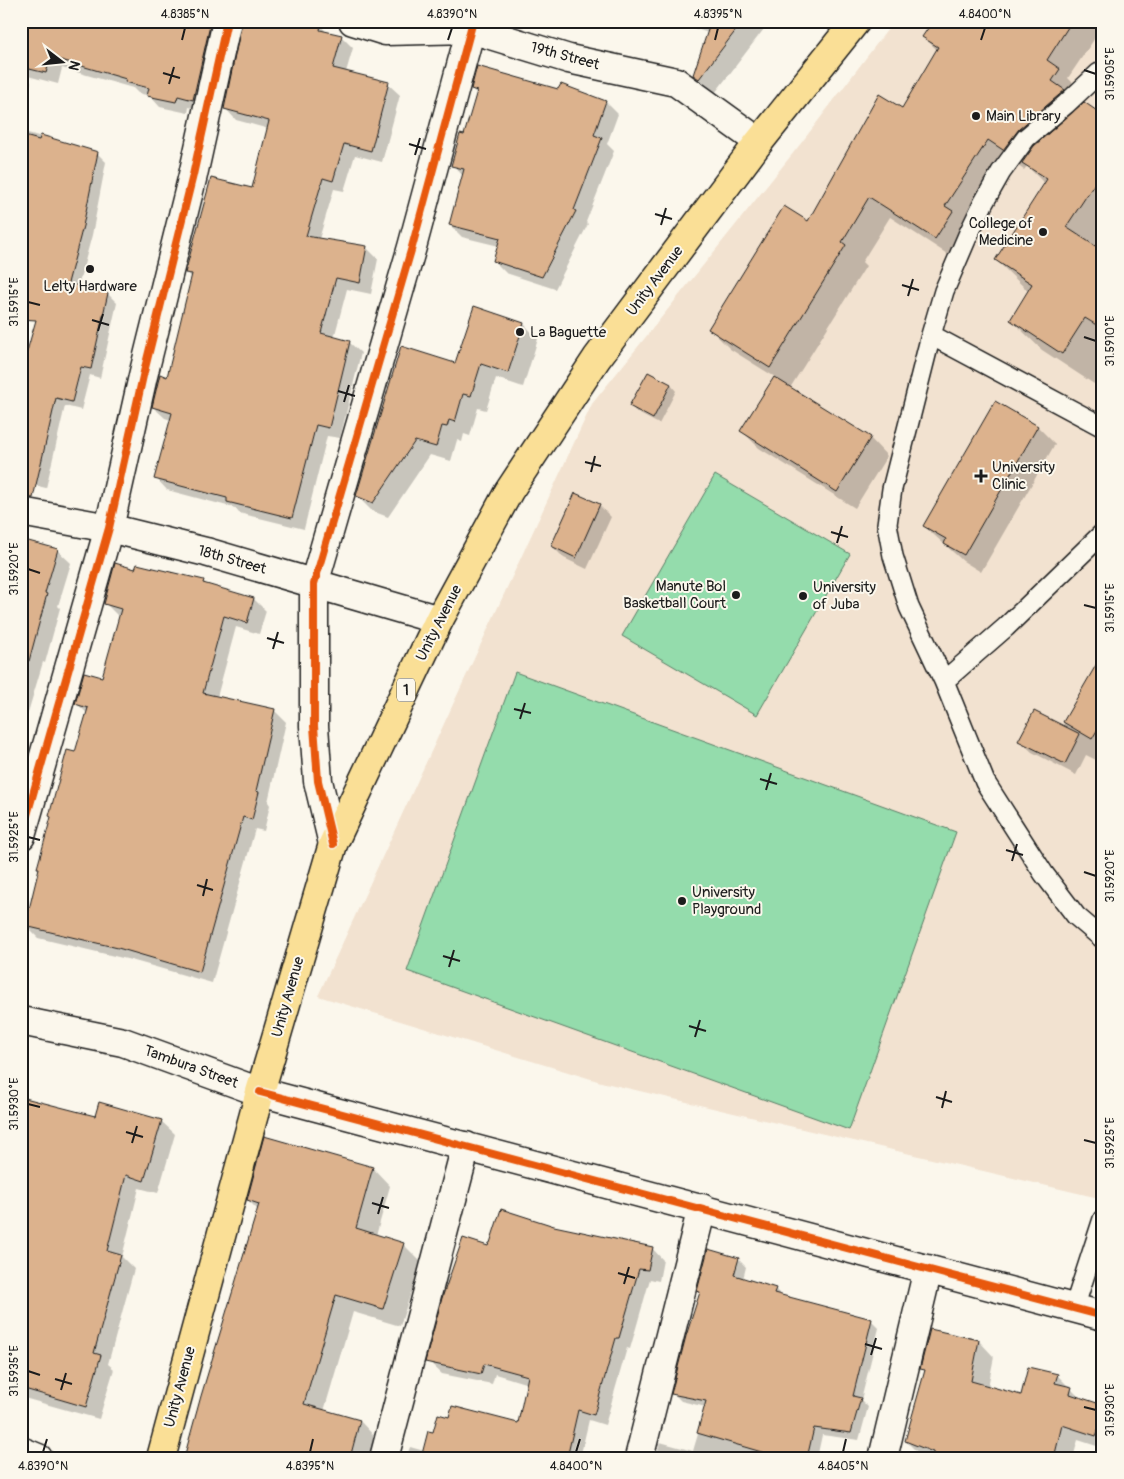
<svg xmlns="http://www.w3.org/2000/svg" width="1124" height="1479" font-family="Pangolin,sans-serif">
<style>
.built{fill:#f2e2d0}
.green{fill:#94dcac;stroke:#587c64}
.shadow{fill:#0003}
.building{fill:#dcb28d;stroke:#1c1c1c}
.lines{fill:none;stroke-linecap:round;stroke-linejoin:round}
.service-casing{stroke:#1c1c1c;stroke-width:22}
.minor-casing{stroke:#1c1c1c;stroke-width:31}
.secondary-casing{stroke:#1c1c1c;stroke-width:31}
.primary-casing{stroke:#1c1c1c;stroke-width:31}
.service{stroke:#fbf7ec;stroke-width:19}
.minor{stroke:#fbf7ec;stroke-width:28}
.secondary{stroke:#fbf7ec;stroke-width:28}
.primary{stroke:#fadf96;stroke-width:28}
.cycleway-casing{stroke:#fbf7ec;stroke-width:11}
.cycleway{stroke:#e8590c;stroke-width:8}
.ticks{fill:none;stroke:#1c1c1c;stroke-width:2}
.poi-dot{fill:#1c1c1c;stroke:#fbf7ec;stroke-width:2}
.labels{text-anchor:middle;dominant-baseline:central;stroke-width:4;stroke-linejoin:round;paint-order:stroke}
.shield{fill:#fbf7ec;stroke:#5f5e5a;stroke-width:1}
.shield-label{font-size:14px;font-weight:bold;fill:#1c1c1c}
.street-label{font-size:15px;fill:#1c1c1c;stroke:#fbf7ec}
.poi-label{font-size:15px;fill:#1c1c1c;stroke:#fbf7ec;text-anchor:start}
.neatline{fill:none;stroke:#1c1c1c;stroke-width:2}
.ticks-label{font-size:12px;text-anchor:middle;fill:#1c1c1c}
</style>
<rect width="100%" height="100%" fill="#fbf7ec"/>
<filter id="ink" filterUnits="userSpaceOnUse"><feTurbulence type="fractalNoise" baseFrequency=".02" numOctaves="2"/><feDisplacementMap in="SourceGraphic" scale="10" xChannelSelector="R" yChannelSelector="G"/><feConvolveMatrix kernelMatrix="1 2 1 2 8 2 1 2 1" color-interpolation-filters="sRGB"/></filter>
<g filter="url(#ink)">
<path class="built" d="M894,21H1103V1199L601,1082L318,996L592,404L802,142Z"/>
<path class="green" d="M715,475L850,554L757,715L622,636Z
M515,672L956,832L849,1130L407,971Z"/>
<path class="shadow" d="M22,21H214L205,111L189,107L188,113L160,107L150,96L138,93L133,88L62,68L58,84L24,75L31,82L21,121Z
M686,21H770L715,93L695,75L709,33L693,28Z
M934,21H1103V42L1095,38L1068,78L1080,90L1073,100L1081,107L1103,116V249L1101,252L1103,253V369L1094,384L1042,350L1011,320L1029,292L996,260L1045,184L1027,166L1024,170L1009,160L955,259L890,217L862,262L866,266L790,388L870,438L887,456L855,508L759,448L742,431L775,377L730,349L710,329L808,223L902,110L937,50L924,37Z
M321,26L327,33L341,36L353,48L346,72L388,84L400,95L382,162L355,155L344,191L334,189L319,239L366,247L378,259L371,294L347,289L334,338L349,342L361,353L340,438L327,436L304,529L239,513L235,508L167,490L156,478L171,420L165,418L153,407L168,378L192,278L187,272L253,189L269,129L236,120L225,108Z
M561,85L606,102L618,114L607,144L614,151L586,222L588,224L555,289L506,273L494,261L499,246L462,237L450,225L463,176L453,165L465,136L477,94L472,89L559,91Z
M21,131L97,153L106,162L92,235L78,287L108,294L117,303L100,378L90,375L81,410L65,406L46,488L21,482V370L29,367L37,317L21,313Z
M524,324L538,339L523,387L496,378L486,410L478,408L470,436L464,434L462,442L457,440L451,461L430,455L388,517L372,511L357,496L456,365Z
M648,373L671,385L676,391L659,424L636,412L631,406Z
M995,402L1038,427L1055,444L981,572L963,561L924,526Z
M599,505L611,517L587,569L564,558L552,546Z
M21,540L57,550L71,563L58,606L60,608L45,663L43,662L21,736Z
M136,571L203,581L208,586L254,599L266,611L259,634L236,627L217,697L274,710L286,722L268,802L270,805L264,831L255,829L212,983L131,960L38,938L26,926L88,714L76,703L103,679L120,616L117,615L105,603Z
M1095,669L1103,673V752L1098,761L1086,755L1076,775L1032,752L1020,741L1062,727Z
M21,1098L96,1117L161,1121L175,1134L158,1193L139,1188L122,1257L134,1269L108,1364L114,1369L99,1419L24,1398L21,1407Z
M373,1168L390,1186L376,1236L403,1244L421,1262L400,1326L353,1312L324,1411L360,1421L377,1439L372,1458H186L258,1210L248,1200Z
M553,1227L652,1248L663,1260L659,1281L650,1279L630,1349L627,1348L605,1425L589,1420L580,1458H406L410,1447L424,1451L434,1433L450,1418L519,1424L528,1384L495,1374L492,1384L442,1374L427,1360L489,1247Z
M738,1259L746,1267L743,1279L775,1289L782,1296L871,1320L879,1328L861,1400L868,1407L859,1440L822,1435L817,1458H656L660,1442L693,1451L706,1407L681,1401L673,1393Z
M931,1331L979,1341L994,1357L988,1387L1022,1397L1057,1375L1081,1399L1103,1406V1448L1078,1440L1073,1458L922,1457L906,1441L926,1372L922,1368Z"/>
<path class="building" d="M21,21H211L193,100L178,96L176,102L147,96L149,88L125,82L126,79L51,57L46,73L21,67Z
M242,21H307L321,25L320,30L342,35L333,68L389,82L371,151L344,144L333,181L323,178L306,236L367,246L360,283L336,278L321,333L350,341L329,428L316,425L292,518L227,502V498L154,479L172,413L152,407L160,374L167,377L192,274L185,273L211,178L252,188L269,121L224,109Z
M711,21H743L699,79L693,75Z
M933,21H1072L1047,60L1060,69L1052,81L1065,90L1019,129L1003,150L988,140L945,206L953,211L935,239L869,197L842,242L846,245L770,368L708,329L784,206L808,221L879,94L902,108L938,47L922,37Z
M477,66L558,89L561,84L606,101L594,135L602,138L574,210L576,211L542,277L493,261L500,238L449,225L464,169L451,166L460,134L464,135L477,91L471,89Z
M1084,102L1103,115V171L1066,227L1103,251V329L1085,318L1062,354L1010,320L1032,284L995,260L1047,179L1022,163L1034,146Z
M21,135L39,140L41,135L98,152L83,226L68,283L108,293L91,369L81,367L72,402L56,398L33,498L21,497V372L36,320L21,319Z
M474,306L524,323L508,373L481,364L471,396L463,394L455,422L449,420L447,427L442,426L436,447L415,441L373,503L356,496L401,346L455,363Z
M648,372L671,384L653,419L629,406Z
M774,377L871,437L837,492L740,431Z
M995,401L1038,426L964,555L944,544L946,539L923,526Z
M575,493L600,504L576,558L551,546Z
M21,539L58,549L45,593L47,594L29,661L21,660Z
M115,563L135,569L137,564L204,580L203,583L254,598L247,623L224,616L203,693L275,709L256,791L259,792L252,820L243,817L200,972L118,948L25,926L39,868H37L51,817L49,816L67,750L75,752L88,708L75,704L84,672L102,677L121,609L104,604Z
M1103,653V720L1092,739L1063,722Z
M1034,711L1080,734L1065,764L1018,741Z
M21,1097L95,1116L99,1102L162,1120L144,1181L126,1175L107,1251L121,1255L94,1353L101,1355L86,1407L21,1388Z
M264,1136L373,1167L356,1228L404,1243L383,1309L336,1295L304,1404L360,1420L350,1458H184L201,1396L259,1204L247,1200Z
M501,1209L554,1226L653,1247L648,1270L639,1269L619,1338H616L594,1415L578,1410L567,1458H421L428,1431L433,1432L438,1414L449,1417L452,1406L518,1423L528,1376L484,1364L481,1374L425,1362L442,1298L463,1238L488,1246L489,1243H490Z
M708,1249L739,1258L734,1275L776,1288L774,1293L872,1319L853,1396L861,1398L851,1433L814,1428L807,1458H782L697,1433L706,1401L671,1394L686,1336L700,1292L697,1291Z
M930,1329L979,1340L971,1381L1021,1395L1028,1367L1058,1374L1055,1383L1072,1387L1070,1394L1103,1405V1416L1096,1436L1062,1425L1054,1458H948L933,1454V1452L905,1441L925,1370L920,1369Z"/>
<g class="lines">
<g class="service-casing">
<path id="service" d="M931,335L1103,427
M1103,533L1006,627L944,681L985,782L1044,874L1076,916L1103,939
M944,681L909,607L893,556L887,524L892,489L931,335L944,291L968,235L984,202L1001,172L1026,138L1066,104L1099,73L1103,77
M1074,1308L1103,1219"/>
</g>
<g class="minor-casing">
<path id="minor" d="M353,21L385,31L471,29L569,59L676,82L759,142
M21,512L109,528L206,552L439,620
M21,836L109,528L143,376L193,175L227,21
M333,844L318,781L314,726V584L412,247L473,21
M260,1092L1103,1316
M21,1451L38,1458
M384,1458L466,1146
M639,1458L702,1208
M883,1458L928,1269"/>
</g>
<g class="secondary-casing">
<path id="secondary" d="M21,1021L123,1042L260,1092"/>
</g>
<g class="primary-casing">
<path id="primary" d="M161,1458L260,1092L333,844L439,620L509,491L597,358L759,142L856,21"/>
</g>
<use href="#service" class="service"/>
<use href="#minor" class="minor"/>
<use href="#secondary" class="secondary"/>
<use href="#primary" class="primary"/>
<g class="cycleway-casing">
<path id="cycleway" d="M21,836L109,528L143,376L193,175L227,21
M333,844L318,781L314,726V584L412,247L473,21
M260,1092L1103,1316"/>
</g>
<use href="#cycleway" class="cycleway"/>
</g>
</g>
<path class="ticks" d="M182,40L185,28M448,40L452,28M715,40L718,28M981,40L985,28M1084,70L1096,74M163,73L180,78M169,84L174,67M409,144L426,149M415,155L420,138M655,214L672,219M661,225L666,208M902,285L919,290M908,296L913,279M28,302L40,305M92,320L109,325M98,331L103,314M1084,337L1096,341M338,391L355,396M344,402L349,385M585,462L601,466M591,472L595,456M831,532L848,537M837,543L842,526M28,569L40,573M1084,605L1096,608M267,638L284,643M273,649L278,632M514,709L531,713M520,719L525,703M760,779L777,784M766,790L771,773M28,837L40,840M1006,850L1023,855M1012,861L1017,844M1084,872L1096,876M197,885L213,890M203,896L207,879M443,956L460,961M449,967L454,950M689,1026L706,1031M695,1037L700,1020M936,1097L952,1102M28,1104L40,1107M942,1108L946,1091M126,1132L143,1137M1084,1140L1096,1143M132,1143L137,1126M372,1203L389,1208M378,1214L383,1197M618,1273L635,1278M624,1284L629,1267M865,1344L882,1349M871,1355L876,1338M28,1371L40,1375M55,1379L72,1384M61,1390L66,1373M1084,1407L1096,1410M43,1452L47,1439M310,1452L313,1439M576,1452L580,1439M843,1452L846,1439"/>
<g class="poi-dot">
<circle cx="976" cy="116" r="5"/>
<circle cx="1043" cy="232" r="5"/>
<circle cx="90" cy="269" r="5"/>
<circle cx="520" cy="332" r="5"/>
<path d="M978.5 468.5h5v5h5v5h-5v5h-5v-5h-5v-5h5z"/>
<circle cx="736" cy="595" r="5"/>
<circle cx="803" cy="596" r="5"/>
<circle cx="682" cy="901" r="5"/>
</g>
<g class="labels">
<rect class="shield" x="397" y="678.5" width="18" height="23" rx="4"/>
<g class="shield-label">
<text x="406" y="690">1</text>
</g>
<g class="street-label">
<text transform="translate(565 56) rotate(15)">19th Street</text>
<text transform="translate(655 281) rotate(-53)">Unity Avenue</text>
<text transform="translate(232 560) rotate(16)">18th Street</text>
<text transform="translate(439 623) rotate(-63)">Unity Avenue</text>
<text transform="translate(288 997) rotate(-74)">Unity Avenue</text>
<text transform="translate(191 1067) rotate(20)">Tambura Street</text>
<text transform="translate(180 1387) rotate(-75)">Unity Avenue</text>
</g>
<g class="poi-label">
<text x="986" y="116">Main Library</text>
<text x="1033" y="223" text-anchor="end">College of<tspan x="1033" dy="17">Medicine</tspan></text>
<text x="90" y="286" text-anchor="middle">Lelty Hardware</text>
<text x="530" y="332">La Baguette</text>
<text x="992" y="467">University<tspan x="992" dy="17">Clinic</tspan></text>
<text x="726" y="586" text-anchor="end">Manute Bol<tspan x="726" dy="17">Basketball Court</tspan></text>
<text x="813" y="587">University<tspan x="813" dy="17">of Juba</tspan></text>
<text x="692" y="892">University<tspan x="692" dy="17">Playground</tspan></text>
</g>
</g>
<rect width="1124" height="1479" fill="none" stroke="#fbf7ec" stroke-width="55"/>
<g transform="translate(62 62) rotate(106)" stroke="#fbf7ec" stroke-width="4" paint-order="stroke">
<path d="M0-4L9 19L0 12L-9 19Z" fill="#1c1c1c"/>
<text y="-8" font-size="14" font-weight="bold" text-anchor="middle" fill="#1c1c1c">N</text>
</g>
<rect x="28" y="28" width="1068" height="1424" class="neatline"/>
<g class="ticks-label">
<text x="185" y="18">4.8385°N</text>
<text x="452" y="18">4.8390°N</text>
<text x="718" y="18">4.8395°N</text>
<text x="985" y="18">4.8400°N</text>
<text transform="translate(1110 74) rotate(-90)" y="4">31.5905°E</text>
<text transform="translate(14 302) rotate(-90)" y="4">31.5915°E</text>
<text transform="translate(1110 341) rotate(-90)" y="4">31.5910°E</text>
<text transform="translate(14 569) rotate(-90)" y="4">31.5920°E</text>
<text transform="translate(1110 608) rotate(-90)" y="4">31.5915°E</text>
<text transform="translate(14 837) rotate(-90)" y="4">31.5925°E</text>
<text transform="translate(1110 876) rotate(-90)" y="4">31.5920°E</text>
<text transform="translate(14 1104) rotate(-90)" y="4">31.5930°E</text>
<text transform="translate(1110 1143) rotate(-90)" y="4">31.5925°E</text>
<text transform="translate(14 1371) rotate(-90)" y="4">31.5935°E</text>
<text transform="translate(1110 1410) rotate(-90)" y="4">31.5930°E</text>
<text x="43" y="1470">4.8390°N</text>
<text x="310" y="1470">4.8395°N</text>
<text x="576" y="1470">4.8400°N</text>
<text x="843" y="1470">4.8405°N</text>
</g>
</svg>
